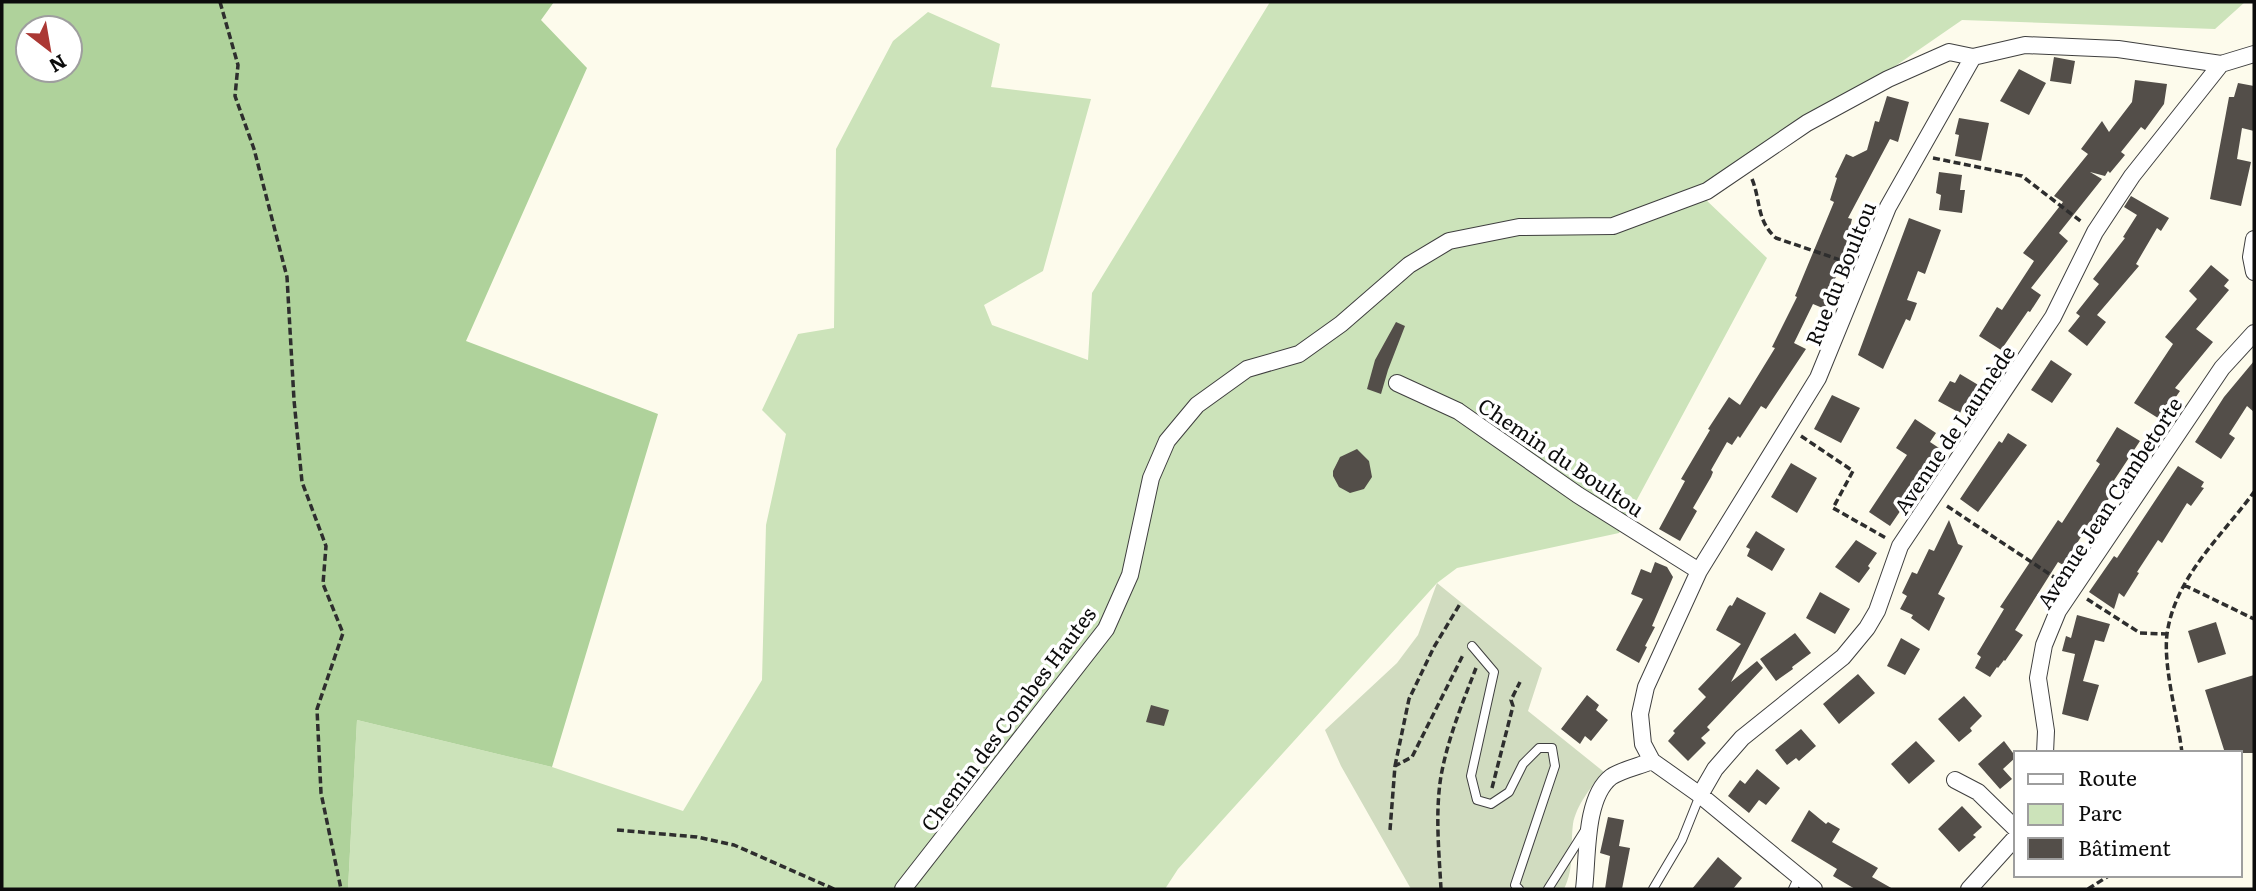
<svg xmlns="http://www.w3.org/2000/svg" width="2256" height="891" font-family="Literata,serif">
<style>
.green{fill:#cce3ba}
.forest{fill:#afd29b;fill-rule:evenodd}
.cemetery{fill:#d1dcc0}
.building{fill:#534e49}
.lines{fill:none;stroke-linecap:round;stroke-linejoin:round}
.lane-casing{stroke:#3f3f3f;stroke-width:10}
.street-casing{stroke:#3f3f3f;stroke-width:18}
.path{stroke:#2e2e2e;stroke-width:3.5;stroke-dasharray:7 3.5;stroke-linecap:butt}
.lane{stroke:#fff;stroke-width:8}
.street{stroke:#fff;stroke-width:16}
.labels{text-anchor:middle;dominant-baseline:central;stroke-width:7;stroke-linejoin:round;paint-order:stroke}
.street-label{font-size:21px;fill:#0c0c0c;stroke:#fff}
</style>
<rect width="100%" height="100%" fill="#fdfbec"/>
<path class="green" d="M1270,2H2245L2215,29L1962,20L1704,198L1767,258L1619,533L1457,568L1437,583L1178,869L1165,889H348L357,720L552,767L683,811L762,680L766,525L786,434L762,410L798,334L834,328L836,149L893,41L928,12L1000,44L991,87L1091,99L1043,271L984,305L992,325L1088,360L1092,293Z"/>
<path class="forest" d="M2,2H554L541,20L587,68L466,341L658,414L552,767L357,720L348,889H2ZM28,28H70V70H28Z"/>
<path class="cemetery" d="M1437,583L1542,668L1528,711L1604,772C1592,785 1576,806 1573,824C1570,847 1575,867 1564,889H1411L1341,766L1325,730L1397,663L1418,635Z"/>
<path class="building" d="M2054,57L2075,61L2071,84L2050,81Z
M2019,69L2046,83L2029,115L2000,101Z
M2135,80L2167,84L2164,104L2145,130L2141,127L2121,152L2125,155L2110,173L2108,171L2105,176L2090,172L2102,179L2059,233L2068,241L2031,288L2041,295L2030,312L2028,311L2001,350L1979,336L1997,307L2002,310L2034,261L2023,253L2063,202L2054,196L2088,154L2081,149L2102,121L2109,132L2132,102Z
M2238,83L2254,86V131L2242,128L2237,159L2251,162L2241,206L2210,199L2229,97H2234Z
M1887,96L1909,102L1898,142L1890,139L1848,218L1852,219L1850,227L1856,229L1832,286L1835,287L1825,309L1813,304L1794,343L1806,349L1766,409L1761,406L1740,438L1738,436L1732,445L1727,442L1711,470L1713,472L1711,477L1693,508L1697,511L1680,541L1659,529L1685,481L1681,479L1710,430L1708,429L1729,397L1740,405L1775,348L1772,347L1797,297L1795,296L1834,202L1830,200L1837,178L1835,177L1846,154L1853,157L1867,150L1875,121L1879,122Z
M1959,118L1989,123L1981,161L1955,156L1959,135L1955,134Z
M1939,172L1962,175L1960,190H1965L1962,213L1939,210L1941,195L1936,193Z
M2131,196L2169,218L2161,231L2157,228L2136,264L2139,266L2097,315L2106,322L2087,346L2068,331L2080,316L2076,313L2099,284L2093,279L2125,238L2123,237L2137,215L2124,207Z
M1909,218L1941,230L1925,274L1918,271L1907,300L1917,303L1910,321L1906,319L1883,369L1858,355Z
M2211,265L2229,280L2224,286L2229,290L2196,329L2213,342L2175,388L2180,391L2171,404L2169,402L2158,418L2134,403L2173,344L2165,337L2197,299L2189,291Z
M1396,322L1405,326L1388,370L1381,394L1367,389L1375,360Z
M2051,360L2072,374L2052,403L2031,390Z
M2254,361V412L2247,406L2229,434L2235,438L2221,459L2195,442L2224,397Z
M1960,374L1980,386L1968,406L1964,405L1960,413L1938,401L1950,381L1955,383Z
M1832,395L1860,408L1841,443L1814,429Z
M1915,419L1936,433L1930,442L1942,450L1890,526L1869,512L1907,455L1896,448Z
M2117,427L2140,441L2111,485L2116,488L2099,513L2097,512L2063,565L2058,562L2015,630L2023,635L2005,661L2004,660L1998,668L1997,667L1990,677L1975,668L1981,657L1977,654L2004,609L2000,607L2058,520L2062,523L2100,464L2096,461Z
M2008,433L2027,445L1978,512L1960,499L1999,441L2002,443Z
M1357,449L1369,461L1372,477L1364,489L1350,493L1339,487L1333,476V471L1340,457Z
M1791,463L1817,478L1797,513L1771,497Z
M2178,466L2204,482L2201,487L2204,488L2191,506L2187,503L2162,543L2158,540L2137,572L2139,573L2124,597L2119,593L2114,609L2089,592L2114,556L2117,558Z
M1949,520L1958,544L1963,546L1938,594L1945,598L1929,631L1911,618L1913,615L1900,609L1907,596L1902,593L1912,572L1917,574L1929,549L1934,551Z
M1756,531L1785,549L1772,571L1747,556L1750,549L1746,547Z
M1856,540L1877,553L1868,566L1870,568L1859,583L1835,567Z
M1655,562L1667,567L1673,577L1652,626L1655,627L1645,646L1647,647L1639,663L1616,650L1643,599L1631,594L1641,569L1651,573Z
M1820,592L1850,609L1835,634L1806,618Z
M1737,597L1766,613L1731,682L1757,661L1763,668L1707,727L1710,730L1701,738L1706,743L1688,761L1668,741L1675,733L1673,731L1706,697L1698,689L1741,644L1716,630L1728,607L1730,605L1732,606Z
M2077,615L2110,624L2104,642L2095,640L2083,681L2099,685L2088,721L2062,714L2075,654L2062,651L2066,636L2071,638Z
M2216,622L2226,654L2198,663L2188,631Z
M1795,633L1811,653L1792,667L1793,669L1776,681L1760,659Z
M1901,638L1920,649L1905,675L1887,666Z
M1858,674L1875,693L1839,724L1823,704Z
M2254,675V753H2225L2205,690Z
M1587,695L1599,705L1596,710L1608,720L1591,741L1585,736L1580,744L1561,729Z
M1964,696L1982,716L1970,728L1972,731L1959,742L1938,719Z
M1151,705L1169,710L1164,726L1146,722Z
M1801,729L1816,746L1799,761L1796,758L1787,765L1775,750Z
M1916,741L1935,761L1909,784L1891,764Z
M2004,741L2016,757L2003,769L2012,779L2000,789L1978,764Z
M1757,769L1780,788L1766,805L1759,800L1749,813L1728,796L1740,780L1745,784Z
M1962,806L1982,827L1973,835L1976,837L1959,852L1938,829Z
M1809,810L1826,824L1828,822L1840,829L1832,842L1878,868L1872,877L1893,889H1855L1833,876L1837,869L1791,841Z
M1608,817L1624,820L1619,846L1630,848L1622,889H1605L1610,856L1600,853Z
M1718,857L1742,878L1733,889H1692Z"/>
<g class="lines">
<g class="lane-casing">
<path id="lane" d="M1472,646L1494,672L1471,776L1477,800L1491,804L1509,792L1523,764L1539,748H1552L1555,766L1515,885L1519,889
M1548,889L1584,832
M1653,889L1682,840L1700,795
M1793,889L1799,876"/>
</g>
<g class="street-casing">
<path id="street" d="M2254,239L2251,257L2254,272
M1397,383L1458,411L1578,495L1699,571
M2045,753L2046,731L2038,678L2044,645L2058,611L2222,368L2254,333
M1955,780L1978,792L2016,829
M1700,795L1715,769L1742,738L1843,657L1867,628L1877,611L1900,546L2053,317L2095,232L2132,176L2221,64
M903,889L1106,629L1130,575L1151,478L1167,441L1197,405L1247,369L1299,354L1341,324L1409,265L1449,241L1519,227L1613,226L1707,191L1807,123L1888,79L1949,52L1973,57
M1584,889C1588,859 1584,798 1611,777C1621,770 1640,766 1652,761
M1814,889L1700,795L1652,761L1643,744L1640,714L1646,687L1699,571L1818,378L1888,207L1973,57L2025,45L2118,49L2221,64L2254,54
M1969,889L2016,837"/>
</g>
<path class="path" d="M220,2L238,65L235,96L254,149L287,277L294,400L302,482L326,546L323,584L343,633L317,709L321,793L341,889
M1933,158L2022,176L2083,223
M1752,179C1761,201 1756,220 1776,238L1849,263
M1801,436L1853,471L1833,508L1886,538
M1947,506L2060,581
M2184,585L2254,619
M2087,599L2140,633L2167,634
M2182,753C2178,718 2163,668 2167,634C2175,577 2222,536 2254,492
M1395,766L1409,699L1434,647L1460,604
M1492,788L1513,706L1511,700L1520,682
M617,830L697,837L734,845L834,889
M1390,830L1395,766L1412,757L1463,655
M1441,889C1439,852 1435,813 1441,776C1448,738 1462,704 1476,668
M2088,889L2110,875"/>
<use href="#lane" class="lane"/>
<use href="#street" class="street"/>
</g>
<g class="labels">
<g class="street-label">
<text transform="translate(1839 273) rotate(-68)">Rue du Boultou</text>
<text transform="translate(1953 429) rotate(-56)">Avenue de Laumède</text>
<text transform="translate(1562 456) rotate(34)">Chemin du Boultou</text>
<text transform="translate(2108 502) rotate(-57)">Avenue Jean Cambetorte</text>
<text transform="translate(1007 718) rotate(-53)">Chemin des Combes Hautes</text>
</g>
</g>
<rect width="2256" height="891" fill="none" stroke="#0c0c0c" stroke-width="7"/>
<rect x="2014" y="751" width="228" height="126" fill="#ffffff" stroke="#9e9e9e" stroke-width="2"/>
<rect x="2028" y="774" width="35" height="10" fill="#ffffff" stroke="#9e9e9e" stroke-width="2"/>
<text x="2078" y="786" font-size="21" fill="#0c0c0c">Route</text>
<rect x="2028" y="804" width="35" height="21" fill="#cce3ba" stroke="#9e9e9e" stroke-width="2"/>
<text x="2078" y="821" font-size="21" fill="#0c0c0c">Parc</text>
<rect x="2028" y="838" width="35" height="21" fill="#534e49" stroke="#9e9e9e" stroke-width="2"/>
<text x="2078" y="856" font-size="21" fill="#0c0c0c">Bâtiment</text>
<g transform="translate(49 49) rotate(149)"><circle r="33" fill="#ffffff" stroke="#9e9e9e" stroke-width="2"/>
<path d="M0-5L12 26L0 18L-12 26Z" fill="#ab3834"/>
<text y="-10" font-size="19" font-weight="bold" text-anchor="middle" fill="#0c0c0c">N</text>
</g>
</svg>
